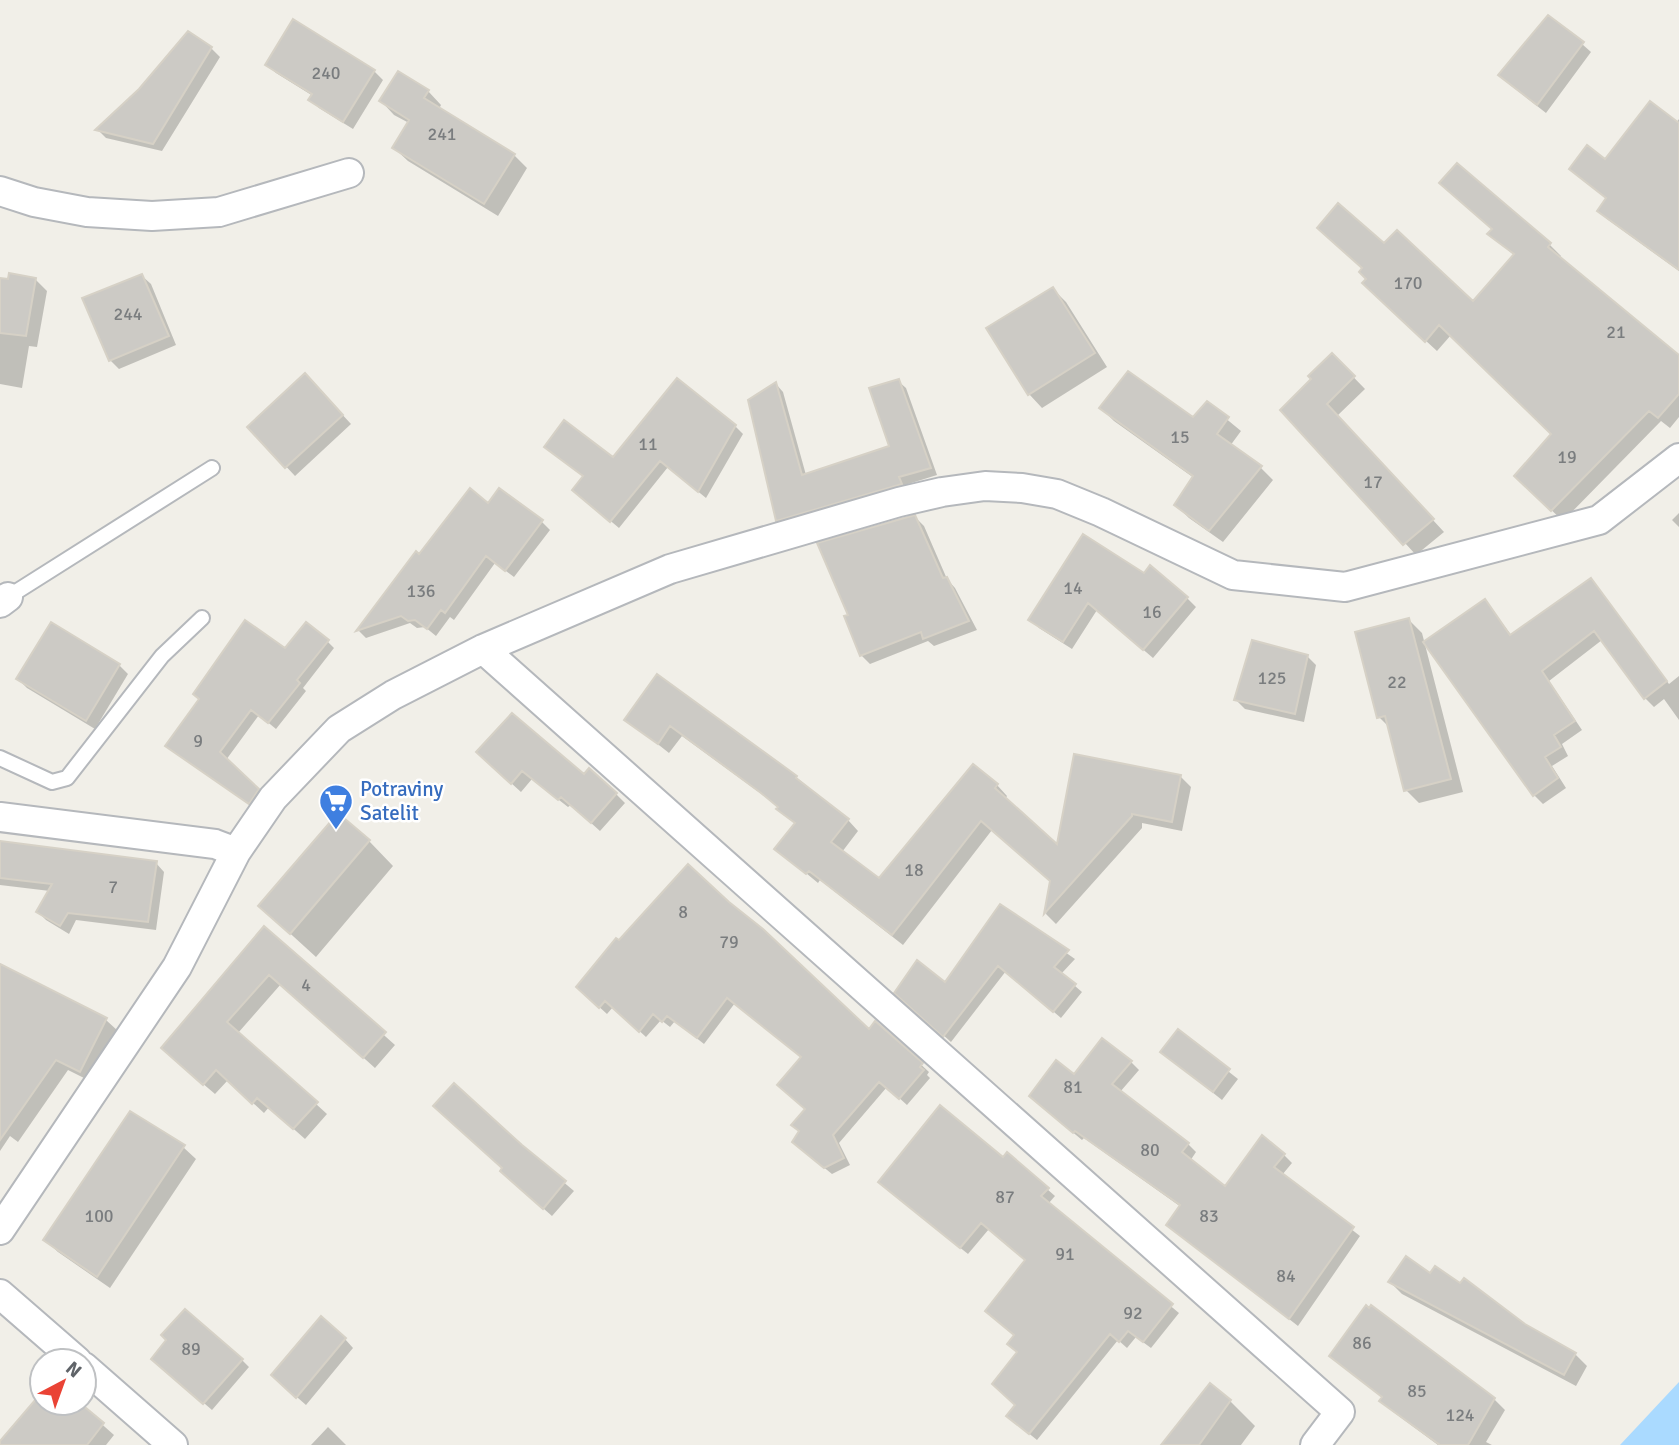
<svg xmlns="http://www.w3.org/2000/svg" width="1679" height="1445" font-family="Signika,sans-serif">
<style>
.water{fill:#aadaff}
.shadow{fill:#0003}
.building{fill:#cccac5;stroke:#d6d1c6;stroke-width:2}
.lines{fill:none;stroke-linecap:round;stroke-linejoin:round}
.lane-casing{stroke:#b5b8bc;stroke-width:18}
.street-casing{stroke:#b5b8bc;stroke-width:32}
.lane{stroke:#fff;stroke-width:14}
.street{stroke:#fff;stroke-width:28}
.labels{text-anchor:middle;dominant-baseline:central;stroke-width:5;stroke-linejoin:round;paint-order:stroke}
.number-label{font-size:18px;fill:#7a7d7f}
.shop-label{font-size:21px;fill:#366cbe;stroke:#fff;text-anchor:start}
</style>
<rect width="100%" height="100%" fill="#f1efe8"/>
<path class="water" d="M1679,1382V1445H1620Z"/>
<path class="shadow" d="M1582,44L1591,52L1546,113L1509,84Z
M211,48L220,57L162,151L106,138L98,130Z
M267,65L374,71L383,80L353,129L319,108L311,100L313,96L276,73Z
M428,91L441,105L439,109L514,155L527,168L498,216L408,161L394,148L409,123L394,115L381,101Z
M1679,119V271L1607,219L1599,211L1608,199L1571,169L1605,162L1676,123Z
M1457,165L1550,245L1561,256L1559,258L1679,358V417L1670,428L1661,421L1563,521L1527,487L1554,434L1451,335L1437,351L1375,294L1384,246L1473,303L1515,256L1490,234L1494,230Z
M142,276L151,284L176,345L119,369L110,360Z
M0,280H36L47,291L37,347L29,346L22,388L0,384Z
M1053,289L1066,302L1107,367L1042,408L1029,394Z
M1332,355L1365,389L1337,416L1444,532L1416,555L1283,410L1314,379Z
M898,381L906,388L937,475L905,485L908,492L786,527L778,520L776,384L783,392L806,475L891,447Z
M314,384L351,424L295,476L249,427Z
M1207,403L1241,431L1230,446L1261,468L1273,480L1223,542L1189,518L1176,505L1194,478L1114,421L1101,408L1194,420Z
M735,426L743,434L706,498L668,467L619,528L582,497L585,477L546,447L613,460Z
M489,505L542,522L550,530L514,577L495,563L454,620L450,617L436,636L425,627L417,628L410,623L366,638L359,631L416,554L420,557Z
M1679,513V527L1672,520Z
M915,517L924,526L947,579L955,588L977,630L934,646L928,641L870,664L861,655L850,616Z
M1144,576L1187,598L1196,607L1153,658L1097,610L1072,649L1039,628L1031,619Z
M1591,580L1669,684L1679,676V720L1664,699L1654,707L1645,698L1602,640L1549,681L1582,730L1562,744L1568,756L1552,766L1566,788L1543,804L1534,795L1425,642L1485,601L1512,636Z
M1409,620L1422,633L1463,792L1419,803L1406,790L1389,727L1379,717Z
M328,642L334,648L303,688L306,691L276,729L259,715L226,760L265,797L256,809L167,746Z
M1307,656L1316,665L1304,722L1245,709L1236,700Z
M119,665L128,674L95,729L27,688L18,679Z
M658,677L796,777L848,820L858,831L842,852L879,880L997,785L1007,796L1005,799L1058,847L1180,776L1191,787L1182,831L1142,823V828L1056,924L1046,914L1052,882L992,830L903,945L820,880L818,883L777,849L796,824L774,803L682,736L669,753L626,719Z
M487,761L585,776L616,794L625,803L600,831L571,805L568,807L532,779L521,792Z
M369,841L393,866L316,957L260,906Z
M0,843L156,863L164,872L156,930L76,920L69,934L46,920L38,912L50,891L0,885Z
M1000,907L1075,959L1061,974L1082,992L1061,1018L1006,971L951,1042L904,1000L945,985Z
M264,928L395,1045L375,1068L281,984L238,1033L327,1114L305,1139L269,1107L264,1113L228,1080L215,1094L174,1059Z
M617,940L870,1032L876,1023L929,1072L927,1075L930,1078L907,1105L887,1087L839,1143L850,1165L832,1174L801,1149V1132L807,1110L803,1058L735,1003L704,1044L675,1021L670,1027L661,1020L646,1037L613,1007L607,1014L585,994Z
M0,966L106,1020L118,1031L92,1082L68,1070L18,1142L10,1136L0,1151Z
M1178,1032L1238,1079L1222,1100L1162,1052Z
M1131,1062L1139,1070L1120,1092L1188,1144L1196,1152L1190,1161L1225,1189L1284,1155L1292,1163L1282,1175L1360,1236L1298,1326L1177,1232L1181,1207L1084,1138L1082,1140L1039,1104L1074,1076Z
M521,1146L574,1191L552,1216L511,1180Z
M183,1147L196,1159L110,1288L58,1252L45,1240Z
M1003,1159L1047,1189L1055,1196L1048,1204L1179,1313L1151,1348L1136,1337L1127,1348L1118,1340L1037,1440L1016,1423L1019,1353L1016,1335L1027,1261L989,1229L968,1254L888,1190Z
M1431,1275L1575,1354L1587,1366L1576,1386L1402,1294L1390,1282Z
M345,1339L353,1348L306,1405L282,1384Z
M169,1340L242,1360L249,1367L212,1410L161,1366Z
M1331,1356L1494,1399L1505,1410L1486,1442L1492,1445H1438L1392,1411L1381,1400L1383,1398Z
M42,1396V1403H78L114,1435L106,1445H11Z
M1230,1401L1255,1426L1241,1445H1163Z
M328,1427L346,1445H311Z"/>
<path class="building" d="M1548,15L1584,42L1537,105L1498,75Z
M293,19L375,70L343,122L308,100L312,94L265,65Z
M188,31L212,47L153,144L95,130L139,89Z
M398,71L429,90L424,98L515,154L484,204L392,148L409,120L379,101Z
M1650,101L1679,123V270L1597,211L1606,198L1569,169L1587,145L1605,159Z
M1457,163L1551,243L1548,247L1679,355V394L1658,418L1649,411L1551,511L1514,476L1551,434L1439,325L1425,342L1362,283L1366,279L1359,272L1362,268L1317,228L1338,203L1384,243L1397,230L1473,301L1514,254L1487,234L1492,229L1439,183Z
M9,273L36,278L26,336L0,333V278L8,279Z
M142,274L169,336L109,361L82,298Z
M1053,287L1095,353L1028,395L986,328Z
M1332,353L1355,376L1327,404L1434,519L1403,545L1280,410L1311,379L1308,376Z
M1128,371L1193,417L1207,401L1229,417L1217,434L1262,466L1209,531L1174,505L1193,476L1099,408Z
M305,373L343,415L285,468L247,427Z
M677,378L736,425L698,492L660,461L610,522L572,490L583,476L544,447L564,420L613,457Z
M899,379L931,468L899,477L902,484L776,521L748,400L776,382L802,475L889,446L869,388Z
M470,488L488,503L499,488L543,520L505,571L486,556L445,613L441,610L427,629L415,620L408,621L401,616L356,631L416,551L419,554Z
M915,515L943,578L947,577L969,621L923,639L921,632L860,656L844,616L848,615L817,543Z
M1083,534L1144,573L1150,565L1188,597L1143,650L1088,603L1063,642L1028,620Z
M1591,578L1667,681L1644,699L1594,631L1542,671L1575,721L1554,735L1561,747L1545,757L1558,778L1533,796L1423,642L1485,599L1510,635Z
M1409,618L1451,779L1404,791L1385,716L1377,718L1355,632Z
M245,620L285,648L306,622L329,640L297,680L300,683L268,723L251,710L220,752L259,789L249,804L165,746L199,699L193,694Z
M51,622L120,664L86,721L16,679Z
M1252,640L1308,655L1295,714L1234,700Z
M657,674L797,776L796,778L849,819L831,842L879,878L973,764L998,784L995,788L1057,844L1074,754L1181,775L1172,822L1132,814V816L1044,914L1050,881L981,821L892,935L809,871L806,874L774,849L795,823L776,809L778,807L761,793L670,726L658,744L624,720Z
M512,713L584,774L589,768L617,793L591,823L561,797L558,800L522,771L511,784L476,752Z
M338,813L370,840L290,934L258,906Z
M0,841L157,861L148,922L68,913L60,926L36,912L52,884L0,878Z
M688,864L729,902L763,929L869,1029L875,1021L923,1063L920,1067L924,1070L899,1099L879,1082L833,1135L844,1158L824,1168L792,1142L799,1131L791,1125L805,1109L777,1085L801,1057L727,998L697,1038L667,1016L662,1022L653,1014L639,1032L605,1001L599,1008L576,987L616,938L619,940Z
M1000,904L1069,950L1054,967L1076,984L1053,1012L998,966L943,1037L894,993L917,960L945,982Z
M264,926L386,1032L363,1058L269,975L227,1022L318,1102L293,1129L257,1098L252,1104L216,1070L203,1085L161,1048Z
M0,964L107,1018L80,1072L56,1060L0,1140Z
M1178,1029L1230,1069L1213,1092L1160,1052Z
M1102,1038L1132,1061L1112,1084L1189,1143L1182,1152L1225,1186L1262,1135L1285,1154L1274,1167L1354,1227L1289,1319L1166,1225L1180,1205L1075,1131L1073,1133L1029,1096L1056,1060L1074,1074Z
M454,1083L522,1145L566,1181L543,1209L500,1171L502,1168L433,1106Z
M940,1105L1003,1157L1007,1152L1049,1188L1041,1196L1173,1304L1143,1342L1128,1331L1119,1342L1110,1334L1029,1434L1006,1416L1015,1405L992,1384L1017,1352L1007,1344L1014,1335L985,1311L1025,1260L981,1223L960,1248L878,1182Z
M130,1111L185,1145L97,1277L43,1240Z
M1406,1256L1430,1273L1435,1266L1460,1283L1464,1278L1525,1324L1576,1353L1564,1375L1388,1282Z
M1366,1305L1369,1308L1371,1305L1495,1398L1468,1445H1440L1379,1401L1382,1397L1329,1356Z
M185,1309L243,1359L203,1404L151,1359L166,1340L161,1335Z
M321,1316L346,1338L296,1398L271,1375Z
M1210,1383L1231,1400L1199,1445H1161Z
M42,1392V1403H80L104,1423L87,1445H0V1441Z"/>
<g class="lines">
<g class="lane-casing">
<path id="lane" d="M8,597L212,468
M0,758L52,782L67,778L162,656L202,618"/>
</g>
<g class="street-casing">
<path id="street" d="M0,191L34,202L87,212L152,216L219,212L349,173
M0,603L8,597
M483,649L1340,1412L1315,1445
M0,817L215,844L236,852
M0,1230L177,967L236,852L273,798L339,729L393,695L483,649L670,569L899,502L942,492L985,486L1022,488L1057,494L1101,512L1233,575L1345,587L1599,520L1679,458
M0,1294L77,1361
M84,1367L173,1445"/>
</g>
<use href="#lane" class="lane"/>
<use href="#street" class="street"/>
</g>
<defs>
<g id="supermarket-pin" transform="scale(1.75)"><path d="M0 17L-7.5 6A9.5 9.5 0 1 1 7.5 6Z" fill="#3f7fe0" stroke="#fff"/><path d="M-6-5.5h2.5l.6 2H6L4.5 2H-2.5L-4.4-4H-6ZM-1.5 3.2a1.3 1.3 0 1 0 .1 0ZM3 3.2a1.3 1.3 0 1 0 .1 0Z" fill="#fff"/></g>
</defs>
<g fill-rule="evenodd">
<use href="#supermarket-pin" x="336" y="801"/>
</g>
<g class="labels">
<g class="number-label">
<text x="326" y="73">240</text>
<text x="442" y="134">241</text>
<text x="1408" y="283">170</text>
<text x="128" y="314">244</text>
<text x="1616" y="332">21</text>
<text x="1180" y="437">15</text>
<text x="648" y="444">11</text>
<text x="1567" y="457">19</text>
<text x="1373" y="482">17</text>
<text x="1073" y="588">14</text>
<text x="421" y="591">136</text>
<text x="1152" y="612">16</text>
<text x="1272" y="678">125</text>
<text x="1397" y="682">22</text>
<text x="198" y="741">9</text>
<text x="914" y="870">18</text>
<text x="113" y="887">7</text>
<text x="683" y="912">8</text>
<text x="729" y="942">79</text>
<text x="306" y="985">4</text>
<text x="1073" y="1087">81</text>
<text x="1150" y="1150">80</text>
<text x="1005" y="1197">87</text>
<text x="99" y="1216">100</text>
<text x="1209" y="1216">83</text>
<text x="1065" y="1254">91</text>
<text x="1286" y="1276">84</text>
<text x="1133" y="1313">92</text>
<text x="1362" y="1343">86</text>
<text x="191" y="1349">89</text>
<text x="1417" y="1391">85</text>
<text x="1460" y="1415">124</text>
</g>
<g class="shop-label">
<text x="360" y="789">Potraviny<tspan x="360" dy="24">Satelit</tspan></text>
</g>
</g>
<g transform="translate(63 1382) rotate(41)"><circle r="33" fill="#ffffff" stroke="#bfc1c3" stroke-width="2"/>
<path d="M0-5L12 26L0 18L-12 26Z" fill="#ea4335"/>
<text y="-10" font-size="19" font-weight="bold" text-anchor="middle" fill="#5f6368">N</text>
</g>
</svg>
